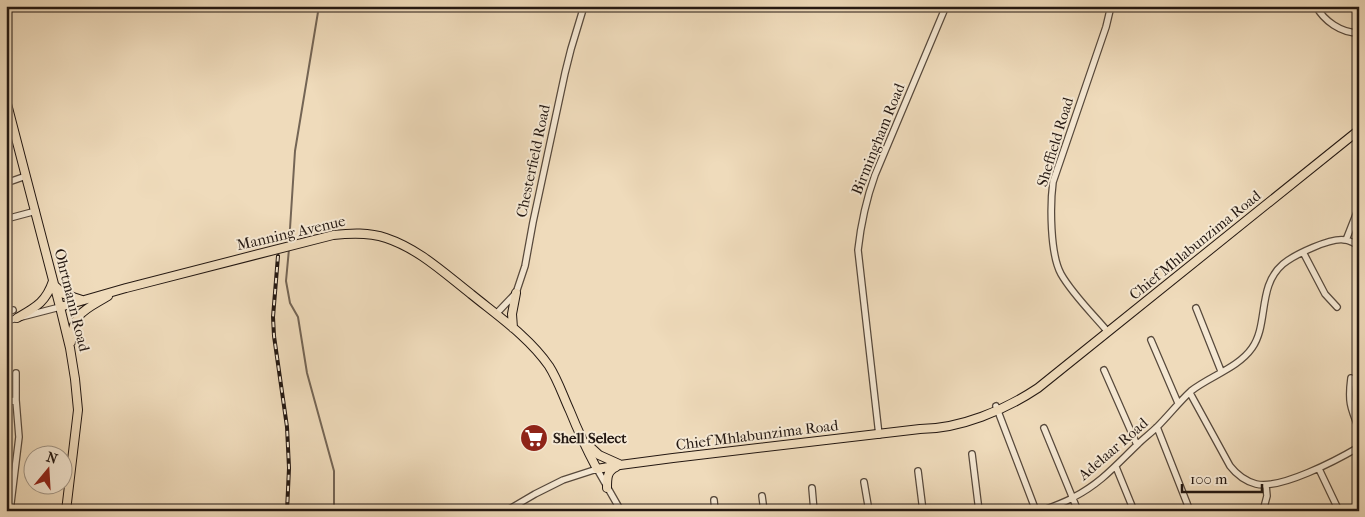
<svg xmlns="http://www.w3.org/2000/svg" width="1365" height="517" font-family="'IM FELL French Canon',serif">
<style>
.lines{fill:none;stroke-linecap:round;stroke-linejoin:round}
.stream{stroke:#746555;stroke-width:2}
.minor-casing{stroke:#57493c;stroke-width:8}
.major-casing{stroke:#241812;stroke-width:10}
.minor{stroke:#f5e8d3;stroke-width:5.5}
.major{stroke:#efdbbb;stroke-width:8}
.rail-casing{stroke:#241812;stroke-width:4}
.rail{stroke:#f5e8d3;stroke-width:2;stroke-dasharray:5.5;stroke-linecap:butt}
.labels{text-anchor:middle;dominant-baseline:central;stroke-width:4;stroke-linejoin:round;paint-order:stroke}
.street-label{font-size:15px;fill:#241812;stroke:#f5e8d3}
.poi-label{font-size:15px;font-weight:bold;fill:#241812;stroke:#f5e8d3;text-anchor:start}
</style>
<rect width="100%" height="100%" fill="#efdbbb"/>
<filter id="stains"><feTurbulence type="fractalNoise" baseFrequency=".004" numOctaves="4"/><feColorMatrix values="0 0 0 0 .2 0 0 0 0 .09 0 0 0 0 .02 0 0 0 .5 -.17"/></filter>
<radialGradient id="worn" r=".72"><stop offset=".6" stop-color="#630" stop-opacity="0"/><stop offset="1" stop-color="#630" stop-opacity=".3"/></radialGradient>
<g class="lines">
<path class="stream" d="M289,244L295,151L319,6
M289,249L286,281L290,303L298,317L307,373L334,471V509L333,511"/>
<g class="minor-casing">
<path id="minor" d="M1316,6C1324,21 1341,33 1359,33
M6,183L26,176
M6,219L36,211
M1346,240L1359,207
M1303,252L1325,294L1337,307
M1196,308L1221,371
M6,312L13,310
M496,314L516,293L525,266L533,222L565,73L571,49L584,6
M6,321L60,307
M1108,332C1093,314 1073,295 1061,274C1050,254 1050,205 1053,182L1106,27L1111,6
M1151,340L1178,403
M1104,370L1137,445
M1351,378C1348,401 1350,407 1359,429
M1190,393L1230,466C1237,475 1245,481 1256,484C1280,490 1337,460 1359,447
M6,402L16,400
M996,406L1036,511
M1157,427L1190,511
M1044,428L1078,511
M879,435L858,250C861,223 866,200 875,175L946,6
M972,454L979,511
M1116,467L1134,511
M1319,469L1339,511
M918,471L923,511
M864,482L869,511
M812,488L814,511
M762,496L764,511
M714,500L715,511
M10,511L19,437L16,400V373
M506,511L535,494L563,480L597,469L621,511
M1042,511C1053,506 1064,503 1074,497C1101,483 1116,465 1138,444C1144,438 1151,433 1157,427C1169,415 1179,402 1191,391C1210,376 1238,368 1252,348C1269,324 1257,286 1283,264C1294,255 1331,237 1345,240C1350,240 1355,244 1359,246
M1263,511L1267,496L1266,485"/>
</g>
<g class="major-casing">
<path id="major" d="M6,100L60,307L70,348L75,379L78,410L66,511
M55,286L64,294L82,300
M60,307L126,288L333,235C351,233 369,232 386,238C419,249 444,273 471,294C498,316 529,337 549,366C558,380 563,396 570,411C578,431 587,450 597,469L620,465L673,458L920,429C960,429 1005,410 1038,388L1359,130
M17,318C36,307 46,302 53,281
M513,328L512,314L516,293
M71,342C73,312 85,310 108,296
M587,444L599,455L619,464
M607,488C607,478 607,471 616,467"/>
</g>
<use href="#minor" class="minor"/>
<use href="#major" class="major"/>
<g class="rail-casing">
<path id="rail" d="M278,256L273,317L274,336L287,427L289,468L287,511"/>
</g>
<use href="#rail" class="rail"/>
</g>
<defs>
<g id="supermarket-disc" transform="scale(1.4375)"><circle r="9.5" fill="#8f2418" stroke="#f5e8d3"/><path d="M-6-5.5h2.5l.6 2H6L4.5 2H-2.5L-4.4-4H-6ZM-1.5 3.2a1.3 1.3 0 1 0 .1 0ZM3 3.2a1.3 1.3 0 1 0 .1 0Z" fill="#fff"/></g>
</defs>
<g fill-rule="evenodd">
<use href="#supermarket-disc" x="534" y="438"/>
</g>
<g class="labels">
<g class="street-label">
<text transform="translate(878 139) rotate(-68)">Birmingham Road</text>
<text transform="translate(1055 142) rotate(-73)">Sheffield Road</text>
<text transform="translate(533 161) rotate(-78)">Chesterfield Road</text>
<text transform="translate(291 233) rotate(-13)">Manning Avenue</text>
<text transform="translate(1195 245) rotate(-39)">Chief Mhlabunzima Road</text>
<text transform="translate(72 300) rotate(76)">Ohrtmann Road</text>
<text transform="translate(757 435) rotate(-7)">Chief Mhlabunzima Road</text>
<text transform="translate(1113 449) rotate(-41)">Adelaar Road</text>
</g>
<g class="poi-label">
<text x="553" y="438">Shell Select</text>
</g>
</g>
<rect width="1365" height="517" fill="none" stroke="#efdbbb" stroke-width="25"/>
<rect x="8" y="8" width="1350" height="502" fill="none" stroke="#241812" stroke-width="2.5"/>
<rect x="12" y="12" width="1340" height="492" fill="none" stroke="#241812"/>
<g transform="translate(48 470) rotate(18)"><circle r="24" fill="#f5e8d3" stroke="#a19586"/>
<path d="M0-4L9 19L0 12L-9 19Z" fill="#8f2418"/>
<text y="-8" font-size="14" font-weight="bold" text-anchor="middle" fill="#241812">N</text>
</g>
<path d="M1182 484v8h80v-8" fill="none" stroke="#241812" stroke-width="2.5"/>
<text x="1190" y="484" font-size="15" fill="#241812" stroke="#f5e8d3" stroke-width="4" paint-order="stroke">100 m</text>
<rect width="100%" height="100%" filter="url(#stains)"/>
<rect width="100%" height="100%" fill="url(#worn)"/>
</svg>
